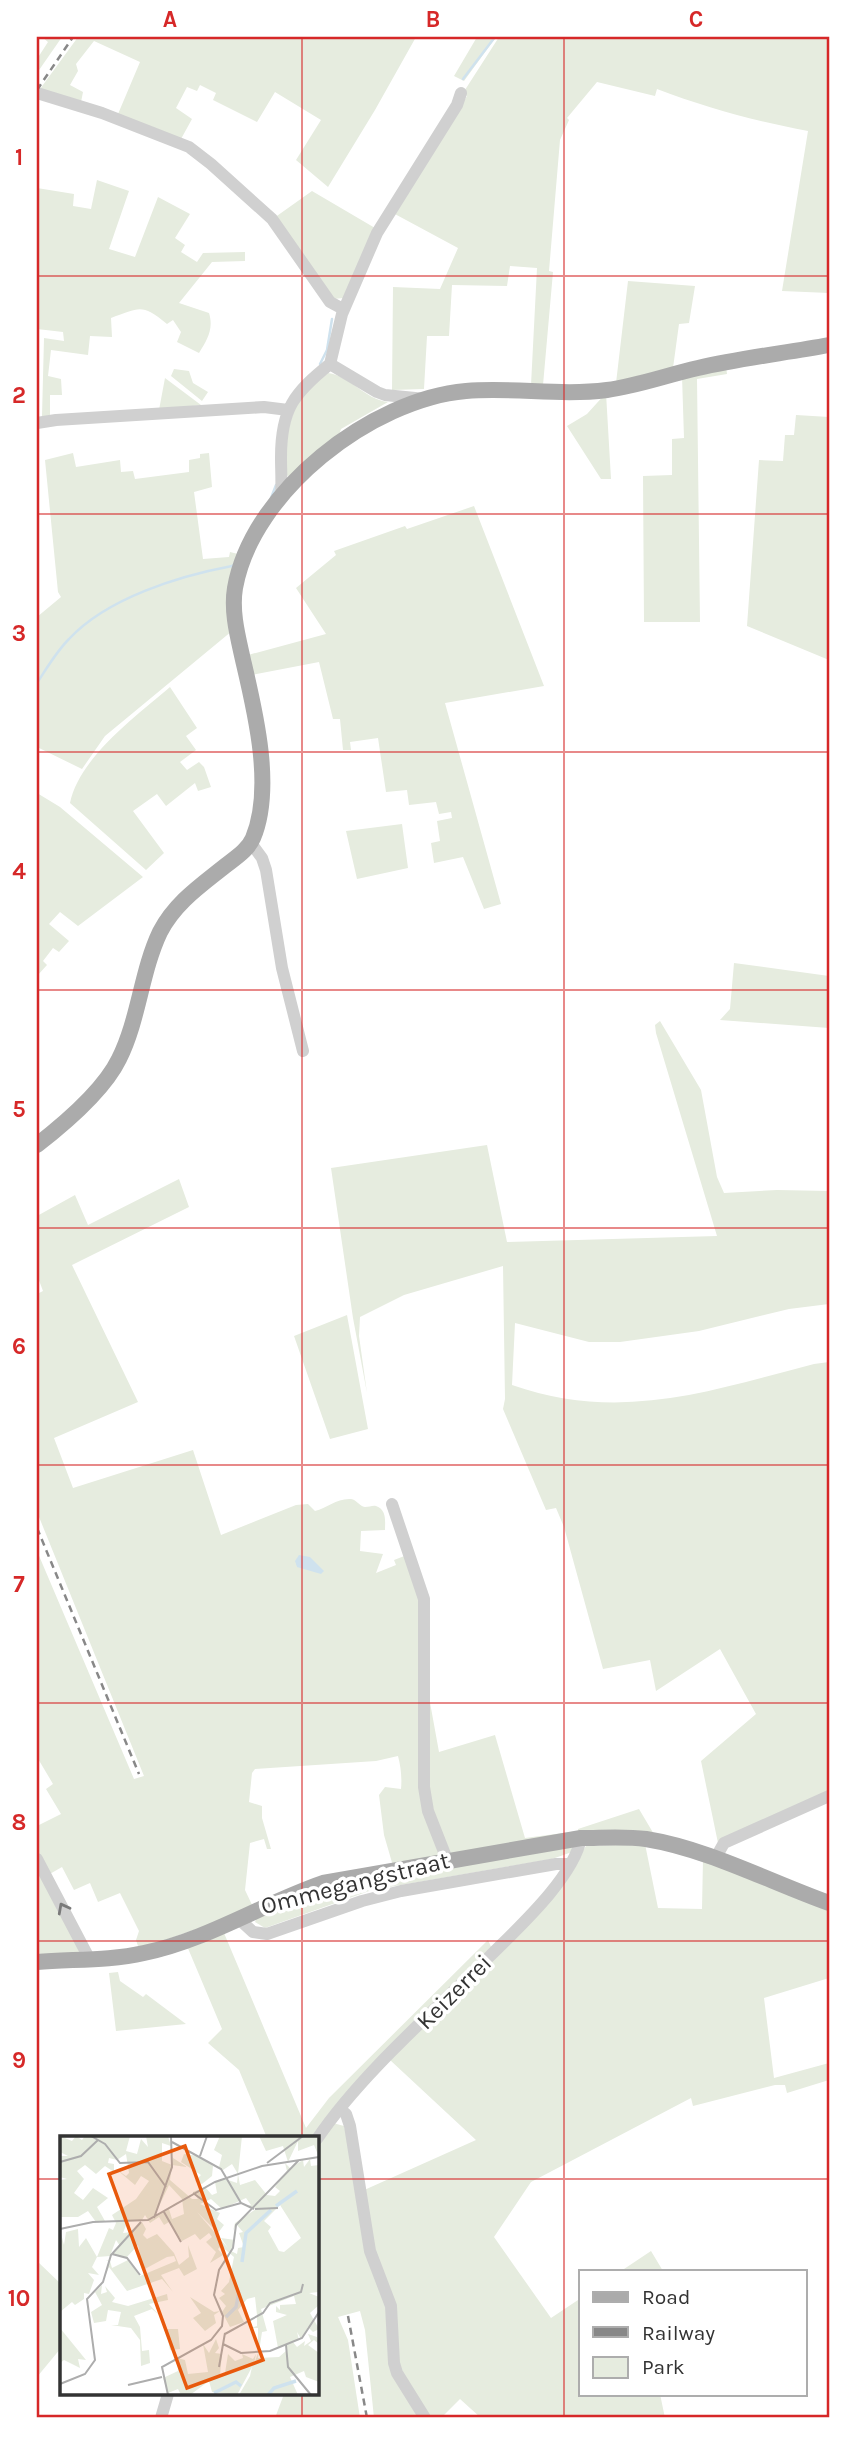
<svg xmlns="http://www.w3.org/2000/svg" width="866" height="2455" font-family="Karla,sans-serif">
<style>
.green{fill:#e6ecdf}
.water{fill:#cfe2ee}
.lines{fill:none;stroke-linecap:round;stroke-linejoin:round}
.stream{stroke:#cfe2ee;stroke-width:2.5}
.minor{stroke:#d0d0d0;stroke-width:12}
.major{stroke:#ababab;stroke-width:16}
.rail{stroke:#888;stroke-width:2.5;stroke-dasharray:7 5;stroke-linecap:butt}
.oneway{stroke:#7a7a7a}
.grid{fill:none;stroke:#d62828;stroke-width:2;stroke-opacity:0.55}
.labels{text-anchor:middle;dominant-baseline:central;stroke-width:7;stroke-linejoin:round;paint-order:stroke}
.street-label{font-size:24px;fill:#333;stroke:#fff}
.inset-river{fill:none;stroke:#cfe2ee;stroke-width:3.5}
.inset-road{fill:none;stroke:#adadad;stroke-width:2}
.view{fill:#e8590c;fill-opacity:0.15;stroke:#e8590c;stroke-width:3.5}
.inset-edge{fill:none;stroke:#333;stroke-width:3.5}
.neatline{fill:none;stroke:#d62828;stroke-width:2.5}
.grid-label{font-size:23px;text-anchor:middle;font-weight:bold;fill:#d62828}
</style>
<rect width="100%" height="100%" fill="#fff"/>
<path class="green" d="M42,37H62L37,73V59L48,42Z
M78,37H416L375,110L328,187L296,160L321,120L275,92L257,122L213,100L216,93L200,85L197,91L187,87L176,108L192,119L181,139L118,114L140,62L94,41L76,64L78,71L70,85L83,92L81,102L40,89Z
M477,37H496L464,81L454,76Z
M499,37H829V293L782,291L808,131C755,121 707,108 657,89L655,96L597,82L567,118L569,120L560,140L549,271L553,272L543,385H531L537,268L510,266L507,286L452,285L449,336H427L424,389L392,390L393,287L440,289L458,248L393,213L467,96L463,93Z
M97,180L129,191L109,249L135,257L158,197L190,214L175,238L185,245L181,252L197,262L203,253L245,252V261L212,262L179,303L209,313C214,329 207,340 199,353L177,342L181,332L173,320L167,324C141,303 140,308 111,318L112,337L90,336L88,355L51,350L48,376L61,379L62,395H50V417L42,416L44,338L64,341L63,332L37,329V188L74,194L73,206L91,209Z
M312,191L375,228L344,298L333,299L274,218Z
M628,281L695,286L689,323L679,324L673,368L616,383Z
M726,366L727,374L697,379L700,622H644L643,476L672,475V439L684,438L682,376Z
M174,369L189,371L193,383L208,392L202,401L171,376Z
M328,373C351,376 364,399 388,402L341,429L339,435L289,476L285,475V437L299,397Z
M165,378L201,405L159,410Z
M606,393L611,479H601L567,426L587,414Z
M796,415L829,417V660L747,626L759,460L783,461L785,435H794Z
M73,453L76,467L120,460L121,472L133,471L135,479L189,472V460L200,458V454L209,453L212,487L194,492L203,559L229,557L230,552L242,555L232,631L105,736L82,769L37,747V617L61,597L58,592L45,460Z
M474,506L544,686L445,703L501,904L484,909L463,857L434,863L431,843L440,841L437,821L452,818L451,812L439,814L436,802L409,805L407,790L386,792L378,738L350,742L351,750H343L340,719H333L319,662L252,675L248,655L326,634L296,588L336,555L334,551L405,526L407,529Z
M170,687L197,728L186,736L196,750L180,762L187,770L199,762L204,767L211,787L198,791L195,783L166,806L157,794L133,811L164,853L146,870L70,803C79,758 136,716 170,687Z
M37,793L60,807L143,877L78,926L60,912L49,924L69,941L59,952L53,948L43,961L47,965L37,976Z
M402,824L408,868L357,879L346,831Z
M734,963L829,976V1028L720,1020L730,1009Z
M660,1021L701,1090L717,1177L724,1193L777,1190L829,1191V1304L789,1309L699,1331L620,1342H589L515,1323L512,1385C620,1423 710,1391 814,1364L829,1362V1792L718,1843L701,1761L756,1714L720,1649L656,1691L650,1660L603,1669L564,1527L556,1508L546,1510L503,1409L505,1399L503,1266L404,1295L360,1317L359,1336L367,1393L353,1318L331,1168L487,1145L507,1242L717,1236L656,1033L655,1025Z
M179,1179L189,1207L72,1265L138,1402L54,1438L73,1488L193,1450L221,1535L296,1505L308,1504L315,1511C327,1508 337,1498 351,1499C357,1500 359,1506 365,1507C369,1507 373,1505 376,1506C387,1510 385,1521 385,1530L361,1531L360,1551L383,1554L376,1573L396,1565L394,1560L407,1555L419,1592L430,1810L429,1697L439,1752L495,1735L525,1838L578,1831V1829L639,1809L655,1836L393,1866L384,1835L379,1795L385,1787L401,1789C402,1779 401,1767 398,1756L376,1761L255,1769L252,1773L249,1802L262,1806V1818L271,1849H267L264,1839L250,1843L245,1890L254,1909L139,1949L136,1940L139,1931L120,1893L98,1902L90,1883L74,1890L62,1867L48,1875L37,1854V1826L61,1814L46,1789L53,1784L37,1757V1551L134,1779L144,1776L37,1512V1294L43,1291L37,1275V1216L75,1195L88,1225Z
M347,1315L368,1429L330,1439L294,1336Z
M645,1844L658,1908L702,1909L703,1859L829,1910V1978L764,1998L774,2078L829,2063V2080L787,2093L785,2085H775L693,2106L691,2098L531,2182L494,2237L551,2318L581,2298V2394H660L665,2418H481L460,2399L441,2418H428L399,2371L362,2191L476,2140L390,2060L554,1893L586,1846Z
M573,1847L572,1852L552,1859L372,1890L265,1928L255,1922L257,1917L326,1887Z
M37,1865L84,1955L37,1959Z
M224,1933L306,2128L329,2098L488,1940L492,1949L314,2138H267L239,2070L208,2043L222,2029L187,1946Z
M118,1972L120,1981L143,1997L146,1994L186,2024L116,2031L109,1973Z
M333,2123L344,2126L388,2309L389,2367L418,2418H374L365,2330L360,2311L338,2317L348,2340L360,2418H275L284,2394H317V2145Z
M651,2251L663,2271H621Z
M37,2261L61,2284V2348L37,2377Z"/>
<path class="water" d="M299,1555L310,1557L324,1571L321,1574L297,1567L295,1561Z"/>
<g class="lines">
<path class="stream" d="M463,79L495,37
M320,364L327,350L332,319
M271,498L276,485
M37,683C47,668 56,652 69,639C107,598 179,576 232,566L236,563"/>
<path class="minor" d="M37,93L102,113L189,147L211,164L272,219L330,302L343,309
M330,364L342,314L377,233L457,105L461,93
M330,364L377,392L385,395L425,399
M37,423L56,420L264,407L288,410
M281,496C282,483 281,471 281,457C281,409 294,393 330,364
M251,843L262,858L266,870L282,968L303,1051
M392,1504L424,1599V1787L428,1811L448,1862
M37,1859L89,1958
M715,1859L724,1843L829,1796
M240,1920L253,1932L267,1934L362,1901L401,1891L556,1864H569
M340,2109L346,2114L350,2126L370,2251L391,2306L394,2363L397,2373L425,2418
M317,2139C361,2074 433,2012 490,1956C518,1928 574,1877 581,1838
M161,2418L168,2394"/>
<path class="major" d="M37,1145C64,1124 104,1090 119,1059C139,1019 141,972 160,932C175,903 200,886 225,866C235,858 248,850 253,838C274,788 255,711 243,660C238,637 231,612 235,588C252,491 372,399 466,391C513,387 560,396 607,390C637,386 667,375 698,368C741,358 786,353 829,345
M37,1962C72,1959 109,1961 144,1953C207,1940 262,1904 323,1883L581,1838C602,1838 624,1836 646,1839C708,1849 770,1882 829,1903"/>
<path class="rail" d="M37,90L73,37
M37,1528L139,1774
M348,2316L367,2418"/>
</g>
<defs><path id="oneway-chevron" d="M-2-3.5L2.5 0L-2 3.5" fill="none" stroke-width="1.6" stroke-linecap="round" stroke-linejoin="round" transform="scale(1.75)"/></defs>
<use class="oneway" href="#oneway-chevron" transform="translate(63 1908) rotate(-118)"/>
<path class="grid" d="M302,37V2138M564,37V2418M37,276H829M37,514H829M37,752H829M37,990H829M37,1228H829M37,1465H829M37,1703H829M37,1941H829M37,2179H61M317,2179H829M302,2394V2418"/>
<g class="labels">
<g class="street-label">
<text transform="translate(355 1883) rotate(-14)">Ommegangstraat</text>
<text transform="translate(454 1992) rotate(-45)">Keizerrei</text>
</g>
</g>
<g transform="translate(60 2136)">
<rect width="259" height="259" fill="#fff"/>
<path d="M0,0L12,5L16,0L22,4L25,0H70L66,15L77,18L81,3L88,11L86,0H108L111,10L102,7V25L112,29L113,22L127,31L112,29L110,44L132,63H138L133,56L145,51L152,59L157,57L155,46L165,43L177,47L178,38L180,49L195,44L207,59L215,60L220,55L215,51L227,35L225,27L230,32L243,24L244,31L250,23L251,30L259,29V156L249,157L259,161V169L250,177L259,193L253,196L248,191L241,203L237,196L239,204L233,206L237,211L245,205L244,210L251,205L248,198L257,201L259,208L254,204L248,209L259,217V246L246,241L244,235L230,241L238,259H179L190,240L192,231L177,259L152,256L149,245L130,259H121L118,253L108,257L103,242L118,235L117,222L125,224L128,238L148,236L143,208L149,217L156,203L159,212L155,217L162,218L160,239L165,237L168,218L175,225L183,222L182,218L193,223L196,218L194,228L198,217V192H191L197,190V179L195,161L187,163L178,174L184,186L170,191L162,176L166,170L159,162L165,158L161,155L169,146L174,121L161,110L158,113L163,119L150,127L156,116L146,106L152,101L149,97L140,104L135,98L122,105L109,86L104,89L99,81L90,87L85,79L82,84H68L63,97L72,96L82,86L86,93L83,99L87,103L97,98L114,117L119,129L129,121L128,109L137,133L124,140L119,132L101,139L113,156L102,143L67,155L49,131L44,143L49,126L46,124L50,125L52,132L68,124L80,140L116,125L114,120L107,121L83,134L78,109L67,121H61L53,118L60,110L56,104L50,120L37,121L32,131L39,139L28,137L34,144L29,158L24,157V163L15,169L12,166L0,176V94L4,109L6,96L18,93L19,111L26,102L37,121L49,92L53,94L56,87L52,79L76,63L89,45L81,40L75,49L56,33L66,40L69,37L66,18L57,24L49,22L48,27L54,28V36L45,30L36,38L25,29L17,35L24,43L14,57L23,64L33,52L48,62L37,71L45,85L36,86L28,75L18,81H0V44L7,43L0,41V20H8L0,16ZM109,49L122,63L124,78L112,83L109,73L119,65L94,81ZM186,62L191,69L187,70L196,73L175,87L173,95L176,88L183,96L179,97L184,111L178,112L177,118L171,115L175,104L161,102L168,112L137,76L158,97L164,89L157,83L160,77L140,68L151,63L162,73ZM220,69L241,102L224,116L219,115L208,95L211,91L204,85ZM234,160L236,168L220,169V174L216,170V176L227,179L213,185L218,212L226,209V215L219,221L198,222L202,196L207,195L201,173ZM160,0H182L178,38L172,28L163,34L159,31L162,19L154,14ZM199,0H259V21L254,9L238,15V5L228,26L223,10L206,15ZM124,18L139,20L153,30L152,40L142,48L135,45L141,39L121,26ZM42,149L41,158L47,156L45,150L55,162L52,166L68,170L107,158L108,164L89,168L99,179L92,173L74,180L80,191L82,215L89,214L90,227L81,230L80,204L71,192L51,189H58L61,176L48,174L46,185L34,187L31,176L42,169L35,156ZM130,161L154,176L160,175L154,179L156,187L145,195L133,182L141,177ZM0,192L26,224L18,223L20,232L4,224L0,227ZM106,193H118L120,213L110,214Z" fill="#e6ecdf" fill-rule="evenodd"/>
<path class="inset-river" d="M216,70L237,55M182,126L186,97L211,74M166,181L176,171L179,156M154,257L176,246L181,250M208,259L214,252L236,245"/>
<path class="inset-road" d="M31,0L45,8L60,27L88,26L106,51M112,6L161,33L181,67L194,73M140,20L147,0M0,26L21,20L38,4M207,27L243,0M133,57L156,74L181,67M195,73L218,72M104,76L121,106M94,82L112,31L111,0M0,93L33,86L88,84L155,46L202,30L259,21M52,118L67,122L80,139M165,198L203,177L210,167L241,156L243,148M163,208L181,217L210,215L242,202L259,176M226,209L228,231L251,259M159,231L165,197M0,248L25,238L35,224L27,163L43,146L51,119L81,86M68,249L102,241M108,259L102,231L151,204L162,190L163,180L154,159L159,134L173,112L176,89L239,24"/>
<path class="view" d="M125,10L203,224L127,252L49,38Z"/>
<rect width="259" height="259" class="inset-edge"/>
</g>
<rect width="866" height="2455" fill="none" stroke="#ffffff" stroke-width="77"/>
<rect x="579" y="2270" width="228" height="126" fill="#ffffff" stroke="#adadad" stroke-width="2"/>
<rect x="593" y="2292" width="35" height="10" fill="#ababab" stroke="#adadad" stroke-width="2"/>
<text x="642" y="2304" font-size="21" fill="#333333">Road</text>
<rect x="593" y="2327" width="35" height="10" fill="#888888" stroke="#adadad" stroke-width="2"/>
<text x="642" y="2340" font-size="21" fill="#333333">Railway</text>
<rect x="593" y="2357" width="35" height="21" fill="#e6ecdf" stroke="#adadad" stroke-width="2"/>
<text x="642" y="2374" font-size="21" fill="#333333">Park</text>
<rect x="38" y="38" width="790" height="2378" class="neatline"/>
<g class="grid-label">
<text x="170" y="27">A</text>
<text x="433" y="27">B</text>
<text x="696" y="27">C</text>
<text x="19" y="165">1</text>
<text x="19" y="403">2</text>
<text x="19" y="641">3</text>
<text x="19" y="879">4</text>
<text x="19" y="1117">5</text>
<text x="19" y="1354">6</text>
<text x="19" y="1592">7</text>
<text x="19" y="1830">8</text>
<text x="19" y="2068">9</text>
<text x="19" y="2306">10</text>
</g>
</svg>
